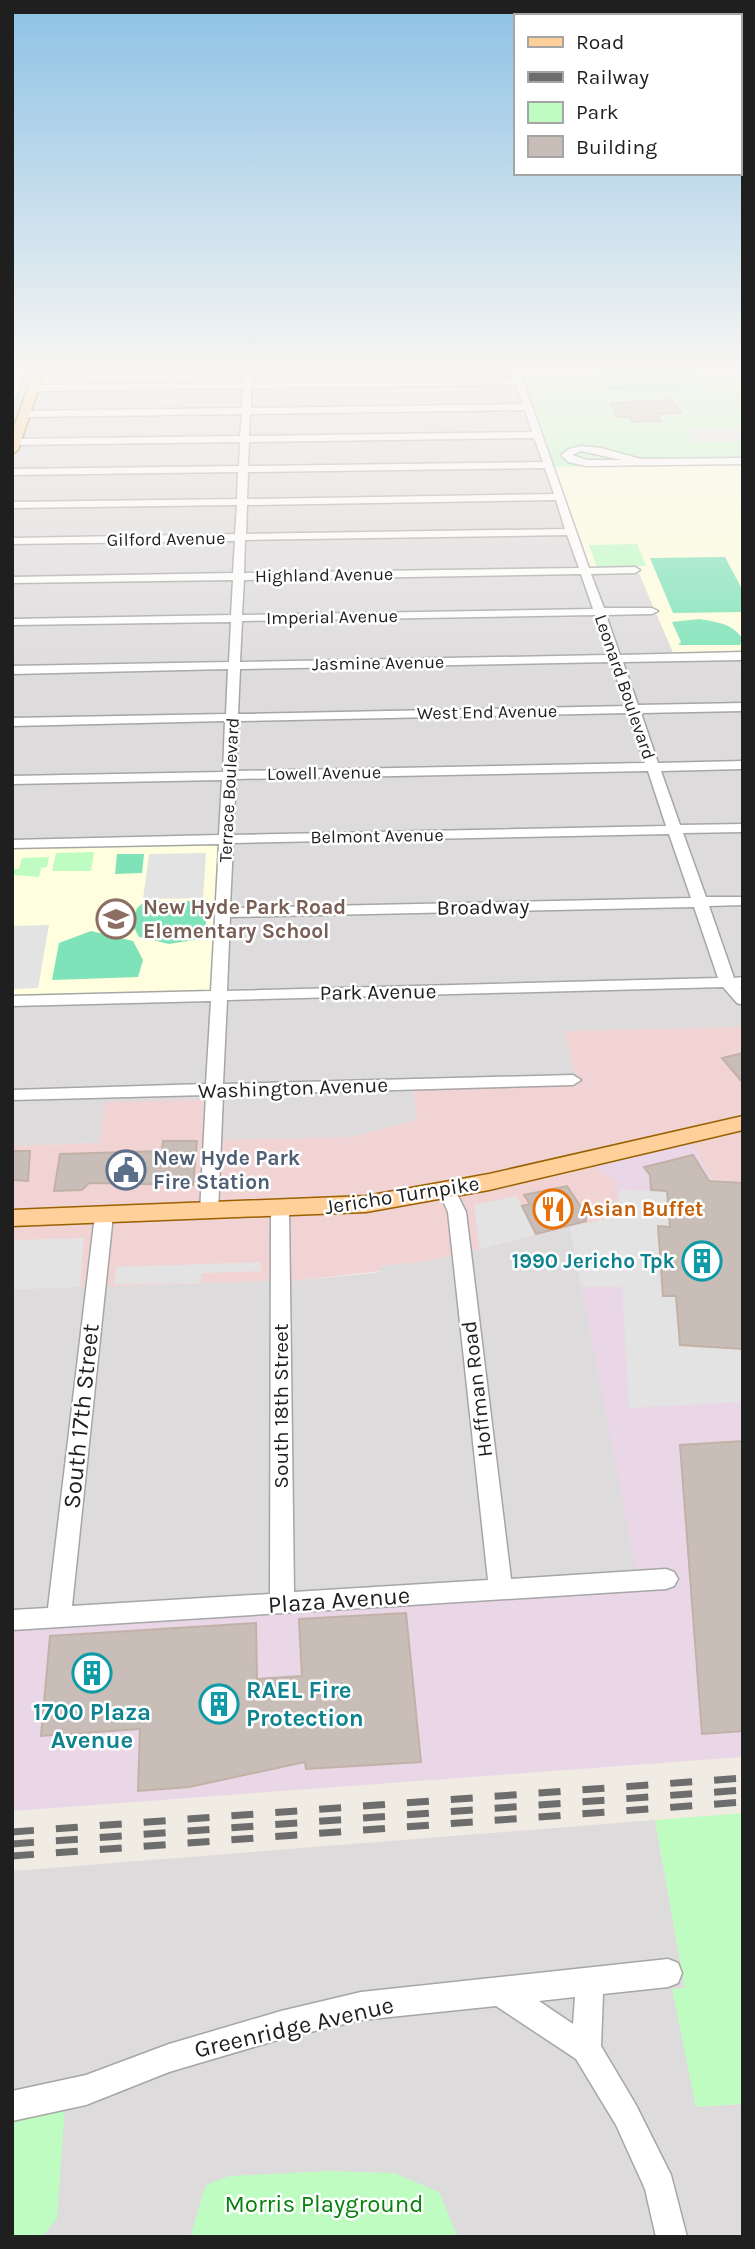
<svg xmlns="http://www.w3.org/2000/svg" width="755" height="2249" font-family="Karla,sans-serif">
<style>
.residential{fill:#dddbdc}
.commercial{fill:#f2d3d3}
.industrial{fill:#e9d6e6}
.education{fill:#fffede}
.park{fill:#bffcc2}
.pitch{fill:#7ee3b8}
.parking{fill:#e3e3e3}
.building{fill:#c8beb7;stroke:#c2b1a6;stroke-width:2}
.lines{fill:none;stroke-linecap:round;stroke-linejoin:round}
.minor-casing{stroke:#a6a6a6;stroke-width:3}
.major-casing{stroke:#996100;stroke-width:3}
.minor{fill:#fff;fill-rule:evenodd}
.major{fill:#ffd09a;fill-rule:evenodd}
.rail{stroke:#6d6d6d;stroke-width:7;stroke-dasharray:22 22;stroke-linecap:butt}
.labels{text-anchor:middle;dominant-baseline:central;stroke-width:5;stroke-linejoin:round;paint-order:stroke}
.far-street-label{font-size:18px;fill:#1f1f1f;stroke:#fff}
.education-label{font-size:21px;font-weight:bold;fill:#785e54;stroke:#fff;text-anchor:start}
.street-label{font-size:21px;fill:#1f1f1f;stroke:#fff}
.service-label{font-size:21px;font-weight:bold;fill:#4e5e75;stroke:#fff;text-anchor:start}
.food-label{font-size:21px;font-weight:bold;fill:#c56008;stroke:#fff;text-anchor:start}
.culture-label{font-size:21px;font-weight:bold;fill:#0d838f;stroke:#fff;text-anchor:end}
.near-street-label{font-size:24px;fill:#1f1f1f;stroke:#fff}
.near-culture-label{font-size:24px;font-weight:bold;fill:#0d838f;stroke:#fff;text-anchor:start}
.near-park-label{font-size:24px;fill:#06830c;stroke:#fff}
</style>
<rect width="100%" height="100%" fill="#f0ece4"/>
<path class="residential" d="M12,369H521L589,569L637,568L743,654V1027L565,1031L577,1082L413,1088L417,1120L352,1137L222,1141L223,1099L99,1143L12,1146Z
M570,1227L639,1583L12,1625V1289L300,1280L355,1275L381,1272V1266L428,1261Z
M655,1820L685,1988L673,1989L696,2107L743,2104V2237H12V1871Z"/>
<path class="commercial" d="M743,1027V1182L599,1171L617,1180V1216L428,1261L381,1266V1271L300,1280L12,1289V1146L99,1143L105,1102L223,1099L222,1140L352,1137L417,1120L413,1088L577,1081L564,1031Z"/>
<path class="industrial" d="M687,1136L714,1181L743,1182V1757L12,1811V1625L638,1583L570,1227L617,1216L616,1180L599,1171L589,1160Z"/>
<path class="education" d="M743,464V654L674,655L637,569H589L554,467Z
M224,841L216,994L12,999V845Z"/>
<path class="park" d="M521,369H743V464L554,467Z
M637,544L646,566L597,567L589,545Z
M94,852L91,871H52L56,853Z
M49,857L47,867L41,868L39,877L13,875L14,869H19L22,858Z
M743,1813V2104L696,2107L672,1989L685,1988L655,1820Z
M65,2106L57,2219L42,2237H12V2114Z
M330,2171L394,2173L439,2192L458,2237H190L206,2185L229,2176Z"/>
<path class="pitch" d="M598,369H695L705,388L608,390L603,388Z
M725,557L743,591V612L673,613L650,558Z
M699,619C716,622 732,623 742,638L740,645H678L681,642L672,622Z
M117,854H144L142,873L115,874Z
M145,901H208L205,932L200,939L169,944L139,937L132,924L137,908Z
M91,931L133,941L143,960L138,977L52,980L59,943Z"/>
<path class="parking" d="M743,427V442H694L686,428Z
M206,853L203,898L143,899L149,854Z
M49,925L38,988L12,989V926Z
M619,1190L667,1191L670,1227H658L663,1295L676,1296L680,1345L743,1349V1402L629,1408L622,1287H581L570,1227L617,1216Z
M517,1196L535,1235L480,1249L474,1205Z
M84,1238L80,1287L12,1289V1240Z
M260,1262L261,1271L202,1273L200,1283L114,1284L116,1267Z"/>
<path class="building" d="M673,400L681,413L657,414L661,421L632,422L630,417H617L611,403Z
M743,1053V1083L722,1058Z
M163,1141H197L193,1185L89,1183L82,1190L54,1191L60,1154L162,1151Z
M12,1151H30L28,1181L12,1180Z
M693,1155L709,1181L743,1183V1349L680,1345L676,1296H663L658,1226L670,1227L667,1191L651,1190L650,1175L644,1167Z
M567,1186L585,1213L586,1221L536,1234L522,1206L530,1204L524,1195Z
M743,1441V1731L702,1734L680,1445Z
M406,1613L421,1762L306,1769L305,1762L189,1787L138,1791L140,1729L41,1736L50,1636L256,1623L257,1679L302,1676L299,1619Z"/>
<g class="lines">
<g class="minor-casing">
<path id="minor" d="M19,369H27L16,397L12,400V386Z
M244,369H252V383L514,380L511,369H519L589,568L635,567L640,570L635,573L591,574L604,608H652L658,611L652,614L606,615L620,655L743,652V660L623,662L638,705L743,703V711L641,713L658,763L743,761V769L661,771L680,825L743,824V832L683,833L706,897H743V905L709,906L734,978L743,977V987H740L743,990V1005L737,1003L723,987L227,1000L223,1084L573,1075L581,1080L573,1085L223,1095L218,1212L209,1218L200,1212L206,1095L12,1100V1090L206,1084L211,1001L12,1006V996L211,991L219,844L12,848V840L219,835L222,780L12,784V776L223,772L225,721L12,726V718L226,714L228,669L12,674V666L229,662L231,622L12,625V619L231,615L233,580L12,583V577L233,573L235,541L12,544V538L235,534L237,505L12,508V502L237,499L238,472L12,475V469L239,466L240,442L12,445V439L240,436L242,414L25,417L21,414L25,411L242,408L243,388L34,391L30,388L34,385L243,383ZM516,385L523,404L251,408V388ZM525,410L532,432L249,436L250,414ZM534,438L543,462L248,466L249,442ZM545,468L554,494L247,499L248,472ZM556,500L565,529L246,534L247,505ZM567,535L579,568L244,573L245,540ZM581,574L593,609L242,615L244,580ZM595,615L608,655L240,662L242,621ZM611,662L626,706L238,714L240,669ZM628,713L645,763L236,771L238,721ZM648,771L666,826L233,835L236,779ZM669,834L691,898L230,908L233,843ZM694,907L718,978L227,991L230,917Z
M581,446L601,448L641,459L743,458V464L587,466L568,462L561,455L569,449ZM581,451L622,460H587L572,455Z
M447,1184L453,1186L466,1212L511,1579L666,1569L674,1572L678,1579L674,1586L666,1589L12,1630V1610L48,1608L95,1215L104,1209L113,1215L72,1606L270,1594L271,1209L280,1203L289,1209L294,1592L488,1580L448,1212L438,1190Z
M668,1959L678,1963L682,1973L678,1983L668,1987L603,1994L601,2046L636,2105L671,2175L687,2237H656L645,2189L616,2125L576,2059L496,2006L361,2020L281,2039L169,2072L86,2105L12,2121V2091L86,2075L169,2044L281,2011L361,1992ZM575,1997L573,2024L539,2001Z"/>
</g>
<g class="major-casing">
<path id="major" d="M35,369H45L18,450L12,454V432Z
M743,1116V1130L489,1190L366,1212L12,1226V1210L366,1196L489,1174Z"/>
</g>
<use href="#minor" class="minor"/>
<use href="#major" class="major"/>
<path class="rail" d="M12,1832L743,1778
M12,1844L743,1790
M12,1856L743,1802"/>
</g>
<linearGradient id="sky" x2="0" y2="1"><stop stop-color="#8cc1e5"/><stop offset="0.54" stop-color="#f8f6f3"/><stop offset="1" stop-color="#f8f6f3" stop-opacity="0"/></linearGradient>
<rect width="755" height="684" fill="url(#sky)"/>
<defs>
<g id="school-ring" transform="scale(2.0125)"><circle r="9.5" fill="#fff" stroke="#8d6e63" stroke-width="1.5"/><path d="M0-5L7-2L0 1L-7-2ZM-4 1L0 2.5L4 1V4Q0 6-4 4Z" fill="#8d6e63"/></g>
<g id="civic-ring" transform="scale(2.0125)"><circle r="9.5" fill="#fff" stroke="#5c6f8a" stroke-width="1.5"/><path d="M-.6-6.5H3V-4.5H.6V-3L4-1V1h2V6H-6V1h2V-1L-.6-3ZM-1.2 2.5V6h2.4V2.5Z" fill="#5c6f8a"/></g>
<g id="restaurant-ring" transform="scale(2.0125)"><circle r="9.5" fill="#fff" stroke="#e8710a" stroke-width="1.5"/><path d="M-5-6h1v4h1v-4h1v4h1v-4h1v5L-1.5 .5V6h-2V.5L-5-1ZM5-6V6H3V1.5H1.5Q1.5-4 5-6Z" fill="#e8710a"/></g>
<g id="building-ring" transform="scale(2.0125)"><circle r="9.5" fill="#fff" stroke="#0f9aa8" stroke-width="1.5"/><path d="M-4-6H4V6H1V3H-1V6H-4ZM-2.5-4.3h1.7v1.8h-1.7ZM.8-4.3h1.7v1.8H.8ZM-2.5-1h1.7V.8h-1.7ZM.8-1h1.7V.8H.8Z" fill="#0f9aa8"/></g>
</defs>
<g fill-rule="evenodd">
<use href="#school-ring" x="116" y="919"/>
<use href="#civic-ring" x="126" y="1170"/>
<use href="#restaurant-ring" x="553" y="1209"/>
<use href="#building-ring" x="702" y="1261"/>
<use href="#building-ring" x="92" y="1673"/>
<use href="#building-ring" x="219" y="1704"/>
</g>
<g class="labels">
<g class="far-street-label">
<text transform="translate(166 539) rotate(-1)">Gilford Avenue</text>
<text transform="translate(324 575) rotate(-1)">Highland Avenue</text>
<text transform="translate(332 617) rotate(-1)">Imperial Avenue</text>
<text transform="translate(378 663) rotate(-1)">Jasmine Avenue</text>
<text transform="translate(625 687) rotate(71)">Leonard Boulevard</text>
<text transform="translate(487 712) rotate(-1)">West End Avenue</text>
<text transform="translate(324 773) rotate(-1)">Lowell Avenue</text>
<text transform="translate(229 790) rotate(-87)">Terrace Boulevard</text>
<text transform="translate(377 836) rotate(-1)">Belmont Avenue</text>
</g>
<g class="education-label">
<text x="143" y="907">New Hyde Park Road<tspan x="143" dy="24">Elementary School</tspan></text>
</g>
<g class="street-label">
<text transform="translate(483 907) rotate(-1)">Broadway</text>
<text transform="translate(378 992) rotate(-1)">Park Avenue</text>
<text transform="translate(293 1088) rotate(-2)">Washington Avenue</text>
<text transform="translate(402 1195) rotate(-9)">Jericho Turnpike</text>
<text transform="translate(477 1389) rotate(-97)">Hoffman Road</text>
<text transform="translate(281 1406) rotate(-90)">South 18th Street</text>
</g>
<g class="service-label">
<text x="153" y="1158">New Hyde Park<tspan x="153" dy="24">Fire Station</tspan></text>
</g>
<g class="food-label">
<text x="580" y="1209">Asian Buffet</text>
</g>
<g class="culture-label">
<text x="675" y="1261">1990 Jericho Tpk</text>
</g>
<g class="near-street-label">
<text transform="translate(81 1416) rotate(-84)">South 17th Street</text>
<text transform="translate(339 1600) rotate(-4)">Plaza Avenue</text>
<text transform="translate(294 2027) rotate(-13)">Greenridge Avenue</text>
</g>
<g class="near-culture-label">
<text x="246" y="1690">RAEL Fire<tspan x="246" dy="28">Protection</tspan></text>
<text x="92" y="1712" text-anchor="middle">1700 Plaza<tspan x="92" dy="28">Avenue</tspan></text>
</g>
<g class="near-park-label">
<text x="324" y="2204">Morris Playground</text>
</g>
</g>
<rect width="755" height="2249" fill="none" stroke="#1f1f1f" stroke-width="28"/>
<rect x="514" y="14" width="228" height="161" fill="#ffffff" stroke="#a5a5a5" stroke-width="2"/>
<rect x="528" y="37" width="35" height="10" fill="#ffd09a" stroke="#a5a5a5" stroke-width="2"/>
<text x="576" y="49" font-size="21" fill="#1f1f1f">Road</text>
<rect x="528" y="72" width="35" height="10" fill="#6d6d6d" stroke="#a5a5a5" stroke-width="2"/>
<text x="576" y="84" font-size="21" fill="#1f1f1f">Railway</text>
<rect x="528" y="102" width="35" height="21" fill="#bffcc2" stroke="#a5a5a5" stroke-width="2"/>
<text x="576" y="119" font-size="21" fill="#1f1f1f">Park</text>
<rect x="528" y="136" width="35" height="21" fill="#c8beb7" stroke="#a5a5a5" stroke-width="2"/>
<text x="576" y="154" font-size="21" fill="#1f1f1f">Building</text>
</svg>
